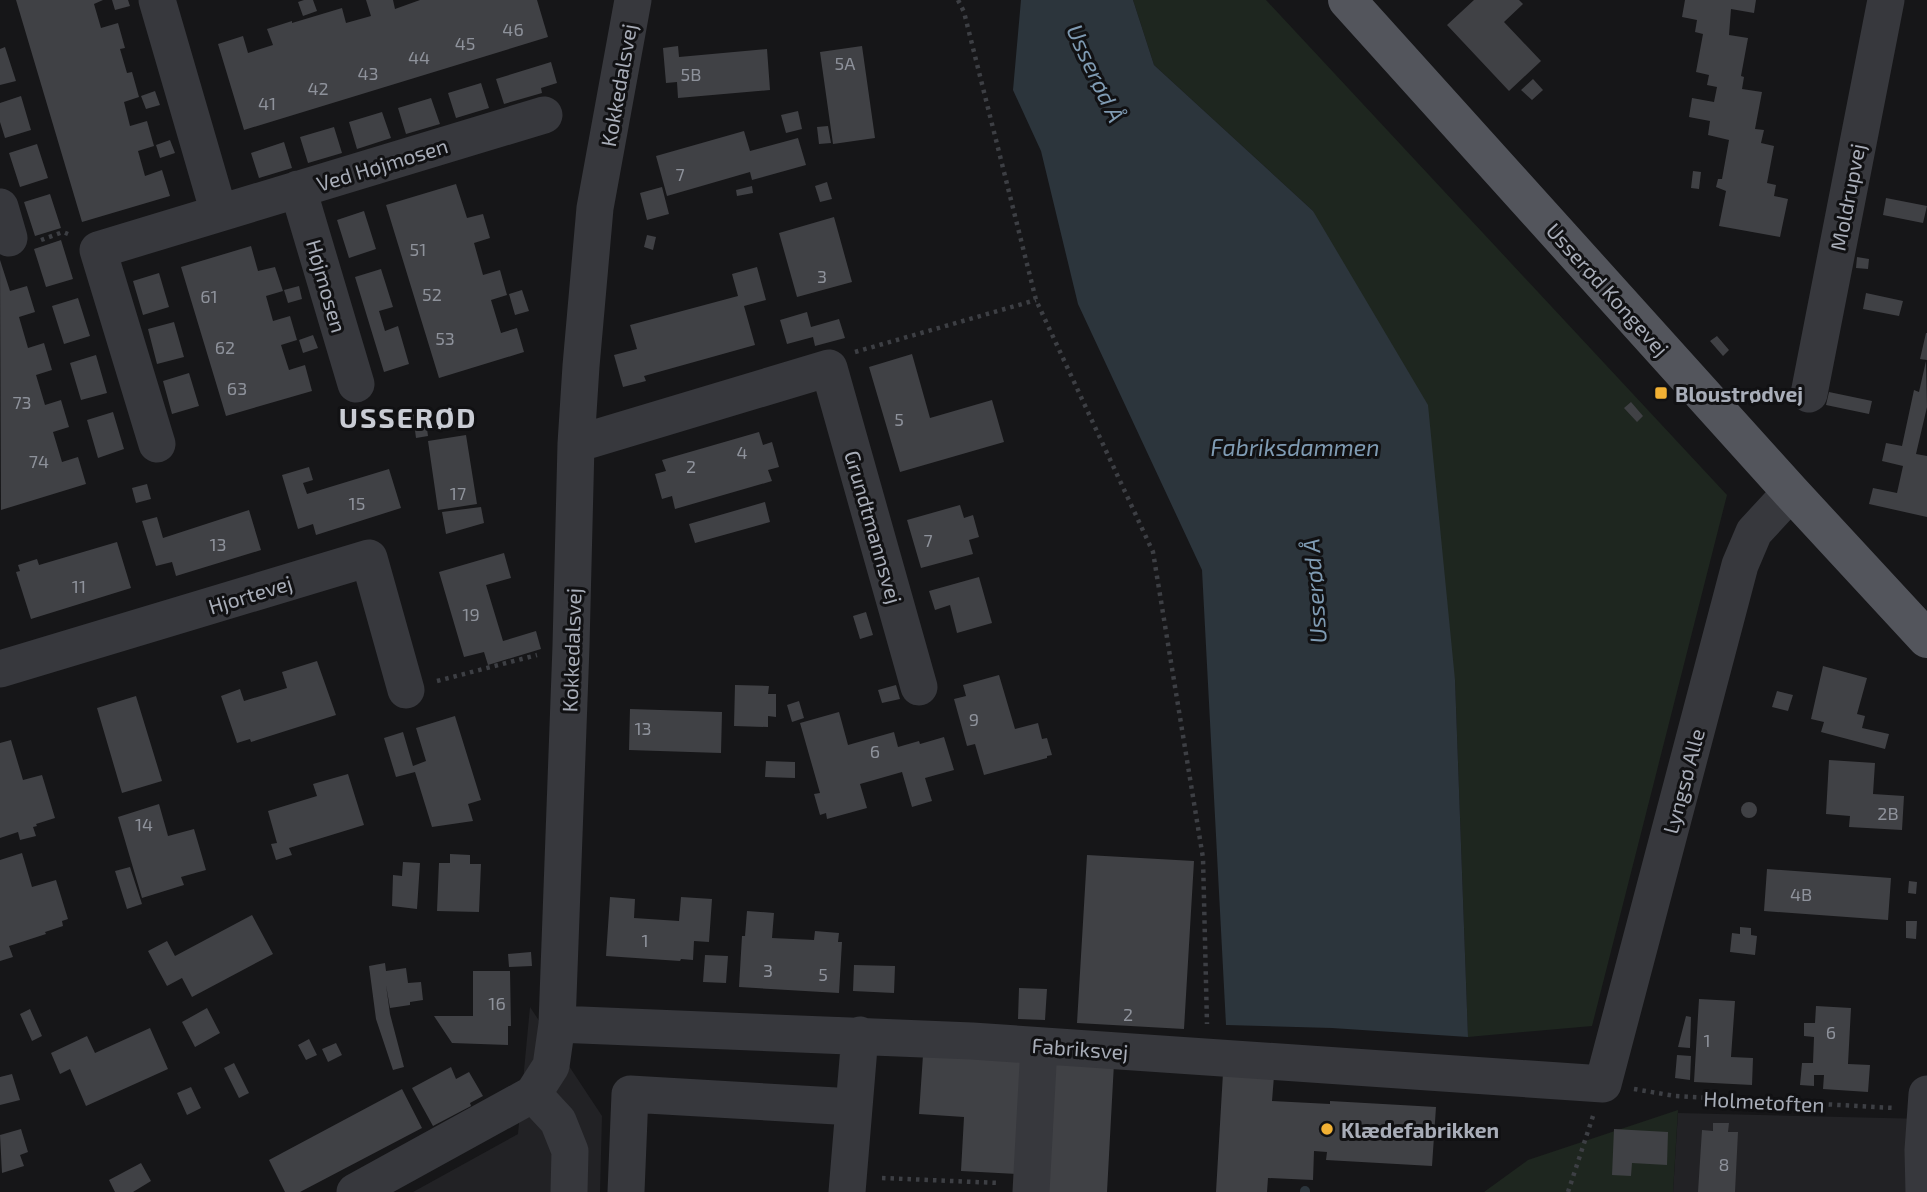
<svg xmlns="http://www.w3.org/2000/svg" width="1927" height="1192" font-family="'Exo 2',sans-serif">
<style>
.built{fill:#222225}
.green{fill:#1e261f}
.water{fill:#2c353c}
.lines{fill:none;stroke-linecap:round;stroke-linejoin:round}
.stream{stroke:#2c353c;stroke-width:10}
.building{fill:#404145}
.path{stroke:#3d3f44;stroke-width:4.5;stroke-dasharray:3.5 5;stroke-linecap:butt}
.minor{stroke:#37383d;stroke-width:37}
.major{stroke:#53555c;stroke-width:38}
.poi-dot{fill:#f2b134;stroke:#111113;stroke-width:2.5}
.labels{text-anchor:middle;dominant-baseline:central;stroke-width:6;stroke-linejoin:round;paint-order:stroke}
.number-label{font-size:18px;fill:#8e929b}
.street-label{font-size:21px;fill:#a8adb8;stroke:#111113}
.poi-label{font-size:21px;font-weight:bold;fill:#a8adb8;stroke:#111113;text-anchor:start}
.water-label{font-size:23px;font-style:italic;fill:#7f9bb3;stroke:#111113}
.district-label{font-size:28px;font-weight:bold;letter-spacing:2px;fill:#c9ccd4;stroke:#111113}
</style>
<rect width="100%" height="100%" fill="#161618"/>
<path class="built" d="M530,1007L602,1116L600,1192H413L518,1134Z
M1678,1113L1927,1119V1192H1673Z"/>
<path class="green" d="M1133,0H1266L1727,495L1592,1026L1468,1037L1455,680L1313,211L1154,65Z
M1678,1110L1673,1192H1484L1528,1160Z"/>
<path class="water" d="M1021,0H1133L1154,65L1313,211L1428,405L1455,680L1468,1037L1332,1028L1226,1025L1202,570L1078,304L1041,151L1013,90Z"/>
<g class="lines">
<path class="stream" d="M1305,1192V1191"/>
</g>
<path class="building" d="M16,0H103L94,4L101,28L118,23L125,48L120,49L127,73L132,72L139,97L124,102L130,126L147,121L154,146L138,151L145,176L162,170L170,196L82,222Z
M112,0H128L130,6L115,10Z
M304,0H313L317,11L303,16L298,2Z
M366,0H393L395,9L420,0H537L548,37L244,130L218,44L243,36L248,53L273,45L267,29L292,21V23L342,8L346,23L371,16Z
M1474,0H1519L1523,4L1504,22L1541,61L1509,91L1447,25Z
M1685,0H1756L1754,13L1731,9L1729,35L1748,38L1741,76L1744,77L1742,89L1762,92L1755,129L1764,130L1761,143L1774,146L1767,183L1776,185L1774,196L1788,199L1780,237L1719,226L1726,191L1716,187L1718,179H1722L1729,140L1708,135L1710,121L1689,117L1692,98L1714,102L1717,87L1707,85L1709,75L1696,72L1703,34L1695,32L1697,20L1682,17Z
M678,46L679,57L767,49L770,90L678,98L677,82L666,83L663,48Z
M862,46L875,138L833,144L820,52Z
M5,47L16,81L0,85V49Z
M551,62L557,83L541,88L542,93L504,104L496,79Z
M1533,79L1543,90L1532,100L1521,90Z
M481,83L489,108L456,118L448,93Z
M155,91L160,105L146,109L141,96Z
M21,96L31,130L5,138L0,122V103Z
M431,98L440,124L406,134L398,108Z
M798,111L802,129L786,133L781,115Z
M382,112L391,138L357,149L349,122Z
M828,126L831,143L819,144L817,127Z
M334,127L342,153L308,163L300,137Z
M744,131L750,151L798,138L806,165L752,180L750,172L667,196L656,156Z
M170,140L175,153L160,158L156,145Z
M284,142L292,168L259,178L251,153Z
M37,144L48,178L20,187L9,153Z
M1693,171L1701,172L1699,189L1691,188Z
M827,182L832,199L820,202L815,186Z
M456,184L467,218L483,214L490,238L474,243L483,275L500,270L507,295L491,300L501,333L517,328L524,352L439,378L386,205Z
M752,186L753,193L737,196L736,190Z
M662,187L669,214L647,220L640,193Z
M50,194L61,228L35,236L24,202Z
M1886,198L1927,206L1923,223L1883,215Z
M364,211L376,249L349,258L337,220Z
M834,217L852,282L797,297L779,233Z
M647,235L656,237L653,250L644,247Z
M61,240L73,279L46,287L34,249Z
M251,246L258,271L275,267L283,291L266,296L273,321L290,316L297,340L281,345L289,370L305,365L312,391L226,416L181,267Z
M1857,257L1869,259L1868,269L1856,268Z
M0,260L10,291L27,286L35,312L19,317L28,348L44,343L52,370L36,375L45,405L61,400L69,427L53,432L62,462L78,457L86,484L1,510Z
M757,267L766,300L744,306L755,345L644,376L646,381L623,387L614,355L637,349L630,325L738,296L732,274Z
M381,269L393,307L379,311L385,331L398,326L409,364L384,372L355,277Z
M159,273L169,307L143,315L133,281Z
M299,286L302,299L288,303L284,290Z
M522,290L529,311L515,315L509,294Z
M1866,293L1903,301L1899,316L1863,309Z
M78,298L90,336L64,344L52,306Z
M807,312L811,327L839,319L845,338L815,346L813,337L787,344L780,320Z
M174,322L184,357L157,364L148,329Z
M1926,333H1927V360L1920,359Z
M313,335L318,348L303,353L299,340Z
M1717,336L1729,350L1723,356L1710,341Z
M912,354L930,418L992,400L1004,442L900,472L869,367Z
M96,355L107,393L81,400L70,363Z
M1926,361L1927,407L1916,454L1927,456V517L1869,504L1873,488L1897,493L1903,466L1882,461L1886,443L1902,446L1914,390L1919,392Z
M189,373L199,406L172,414L163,381Z
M1829,392L1872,401L1869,414L1826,405Z
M1631,402L1643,416L1637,422L1624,408Z
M424,407L428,436L416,438L412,408Z
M113,412L124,449L98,458L87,420Z
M759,432L763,445L772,442L779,467L768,470L772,481L675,509L672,496L662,499L655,474L666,471L662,460Z
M466,435L477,504L438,510L428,441Z
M309,467L313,480L303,483L307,494L389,469L401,508L316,535L313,524L298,529L282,475Z
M147,484L151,499L136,503L132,488Z
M765,502L770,522L695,543L689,524Z
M960,505L964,518L973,515L979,537L969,540L973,554L921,568L907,520Z
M481,507L484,523L446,534L442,512Z
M249,510L261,550L176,576L172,562L156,566L142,521L157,517L163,538Z
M117,542L131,588L31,619L16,572L20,571L18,565L37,559L39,565Z
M504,553L511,578L486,585L503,641L536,631L541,649L488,665L484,652L464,657L439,572Z
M979,577L992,623L957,633L950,605L935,610L929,591Z
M866,612L873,635L860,639L853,616Z
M317,661L336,715L251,742L250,739L237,743L221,696L240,689L244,701L287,688L282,672Z
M1823,666L1867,678L1857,714L1865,716L1862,728L1889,734L1885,749L1821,732L1824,722L1811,719Z
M999,675L1015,729L1038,723L1042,739L1047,738L1052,755L1047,756V758L984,775L975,744L967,746L954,699L966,696L963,685Z
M735,685L769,686L768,694H776V717L768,716V727L734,726Z
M896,685L900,699L882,703L878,690Z
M1777,691L1793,695L1788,711L1772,707Z
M136,696L162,781L122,793L97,708Z
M799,701L804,718L792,722L787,705Z
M630,709L722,712L721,753L629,750Z
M839,712L848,745L894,732L898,747L919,741L920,744L944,737L954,770L925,778L932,801L912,807L902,772L860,784L867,808L827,819L826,813L820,815L814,794L820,793L800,723Z
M455,716L481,800L468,804L473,821L432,827L415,772L396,777L384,738L403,732L413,766L426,761L416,728Z
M11,740L23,780L42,775L55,818L36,824L37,826L33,827L36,836L20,840L18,832L0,838V743Z
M1829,760L1875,763L1873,794L1904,796L1902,830L1849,827L1850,816L1826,814Z
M766,761L795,762V778L765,777Z
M348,774L364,825L289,848L292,855L276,860L271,844L277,843L268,811L317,796L313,784Z
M1741 810a8 8 0 1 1 16 0a8 8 0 1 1-16 0Z
M159,804L168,836L194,829L206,870L181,877L184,885L142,898L118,817Z
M22,853L32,887L56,880L68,919L62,921L63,926L45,932L46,934L9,946L13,957L0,961V860Z
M450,854L470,855V864H481L479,912L437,911L439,863H450Z
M1087,855L1194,861L1184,1029L1077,1023Z
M403,862L420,863L417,909L392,906L393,875L402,876Z
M130,867L142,904L127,909L115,871Z
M1767,869L1891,878L1888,920L1764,911Z
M1909,881L1917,882L1916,894L1908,893Z
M610,897L635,899L634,918L679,921L681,897L712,899L709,942L694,941L693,960L681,959L680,961L606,956Z
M747,911L774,913L772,938L814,940L815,931L839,933L838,942H842L839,993L739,987L742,936H745Z
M252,915L273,954L192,997L182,978L167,986L148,951L167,941L175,956Z
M1906,921H1917L1916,939L1906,938Z
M1740,927L1751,928V935L1757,936L1755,955L1730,952L1732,933L1740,934Z
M531,952L532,966L509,967L508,954Z
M705,955L728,956L726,983L703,982Z
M385,963L386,971L406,968L408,983L421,982L423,1000L410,1002V1005L390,1008L386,985L390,1014L404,1067L393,1070L376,1019L369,966Z
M854,965L895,966L894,993L853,991Z
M473,971H510L511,1026H508V1045L452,1043L434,1016H473Z
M1019,988L1047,989L1045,1020L1018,1019Z
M1699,999L1735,1001L1731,1057L1753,1058L1752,1085L1694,1082Z
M1816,1006L1851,1008L1848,1064L1870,1065L1868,1092L1823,1089L1824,1075H1814V1086L1800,1085L1802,1063H1813L1814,1037L1804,1036V1023H1815Z
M207,1008L220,1033L195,1047L182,1022Z
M30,1009L42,1036L32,1041L20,1014Z
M1686,1016L1691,1017L1690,1048L1678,1047Z
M150,1028L168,1069L86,1106L70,1069L60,1074L51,1053L87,1036L95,1053Z
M309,1039L317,1055L306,1060L298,1045Z
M336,1043L342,1055L328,1062L322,1049Z
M923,1055L1024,1061L1017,1174L961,1171L964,1117L919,1114Z
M1677,1055L1691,1056L1690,1080L1675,1078Z
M1052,1060L1114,1063L1107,1192H1044Z
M234,1063L249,1093L239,1098L224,1068Z
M451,1067L456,1079L469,1072L483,1096L470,1103L471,1106L433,1126L412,1088Z
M1223,1073L1274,1076L1272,1101L1330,1104V1101L1436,1107L1432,1166L1326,1160L1327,1152L1314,1151L1313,1180L1268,1178L1267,1192H1216Z
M12,1074L20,1100L0,1105V1077Z
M191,1087L201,1108L187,1115L177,1093Z
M402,1089L422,1128L300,1192H285L269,1160Z
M1713,1123H1729L1728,1132H1738L1735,1192H1698L1702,1130L1713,1131Z
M21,1129L28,1152L20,1155L24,1166L2,1173L0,1135Z
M1614,1129L1668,1132L1667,1165L1632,1163L1631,1176L1612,1175Z
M141,1163L151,1181L133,1192H115L109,1180Z"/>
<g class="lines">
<path class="path" d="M958,0L964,12L1036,300L1153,552L1203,858L1207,1024
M41,240L63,232L68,234
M855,352L1036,300
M437,681L537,655
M1634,1089L1675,1096L1894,1108
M882,1178L999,1183
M1568,1192L1593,1116"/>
<path class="minor" d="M157,0L219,213
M298,189L356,384
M0,207L9,238
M1809,394L1886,0
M157,444L98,250L544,115
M576,444L829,368L919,687
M0,669L369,558L406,690
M557,1024L972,1041L1603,1084L1740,565L1754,532L1791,492
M533,1094L558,1121L570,1151L569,1192
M355,1192L533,1094L551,1066L557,1024L571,646L576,444L581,366L595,208L633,0
M626,1192L630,1094L854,1107
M847,1192L860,1035
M1031,1192L1039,1046
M1924,1192L1923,1150L1927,1094"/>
<path class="major" d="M1347,0L1791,492L1927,639"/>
</g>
<g class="poi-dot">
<rect x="1654" y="386" width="14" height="14" rx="3.5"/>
<circle cx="1327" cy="1129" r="7"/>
</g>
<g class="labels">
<g class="number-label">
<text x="513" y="29">46</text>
<text x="465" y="43">45</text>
<text x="419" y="57">44</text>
<text x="845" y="63">5A</text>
<text x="368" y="73">43</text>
<text x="691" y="74">5B</text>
<text x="318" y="88">42</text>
<text x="267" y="103">41</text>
<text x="680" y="174">7</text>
<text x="418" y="249">51</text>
<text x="822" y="276">3</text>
<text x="432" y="294">52</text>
<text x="209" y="296">61</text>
<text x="445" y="338">53</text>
<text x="225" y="347">62</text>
<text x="237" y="388">63</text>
<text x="22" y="402">73</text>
<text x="899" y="419">5</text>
<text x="742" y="452">4</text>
<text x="39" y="461">74</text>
<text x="691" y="466">2</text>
<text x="458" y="493">17</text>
<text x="357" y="503">15</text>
<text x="928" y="540">7</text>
<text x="218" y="544">13</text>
<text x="79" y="586">11</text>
<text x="471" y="614">19</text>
<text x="974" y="719">9</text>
<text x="643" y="728">13</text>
<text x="875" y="751">6</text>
<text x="1888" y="813">2B</text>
<text x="144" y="824">14</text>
<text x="1801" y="894">4B</text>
<text x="645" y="940">1</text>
<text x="768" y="970">3</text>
<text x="823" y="974">5</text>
<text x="497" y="1003">16</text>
<text x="1128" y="1014">2</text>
<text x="1831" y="1032">6</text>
<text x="1707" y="1040">1</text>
<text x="1724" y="1164">8</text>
</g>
<g class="street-label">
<text transform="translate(618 85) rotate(-80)">Kokkedalsvej</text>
<text transform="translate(382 164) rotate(-17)">Ved Højmosen</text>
<text transform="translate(1847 197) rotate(-79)">Moldrupvej</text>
<text transform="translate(327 286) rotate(74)">Højmosen</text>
<text transform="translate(1608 289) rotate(48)">Usserød Kongevej</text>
<text transform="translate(874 527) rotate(74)">Grundtmannsvej</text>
<text transform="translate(250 594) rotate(-17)">Hjortevej</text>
<text transform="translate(571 650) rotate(-88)">Kokkedalsvej</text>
<text transform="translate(1683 781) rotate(-75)">Lyngsø Alle</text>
<text transform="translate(1080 1048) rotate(4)">Fabriksvej</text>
<text transform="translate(1764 1101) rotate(3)">Holmetoften</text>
</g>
<g class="poi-label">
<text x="1675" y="393">Bloustrødvej</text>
<text x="1341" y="1129">Klædefabrikken</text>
</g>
<g class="water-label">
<text transform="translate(1096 73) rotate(65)">Usserød Å</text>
<text x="1295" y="447">Fabriksdammen</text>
<text transform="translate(1314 591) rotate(-94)">Usserød Å</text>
</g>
<g class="district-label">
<text x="408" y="417">USSERØD</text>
</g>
</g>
</svg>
